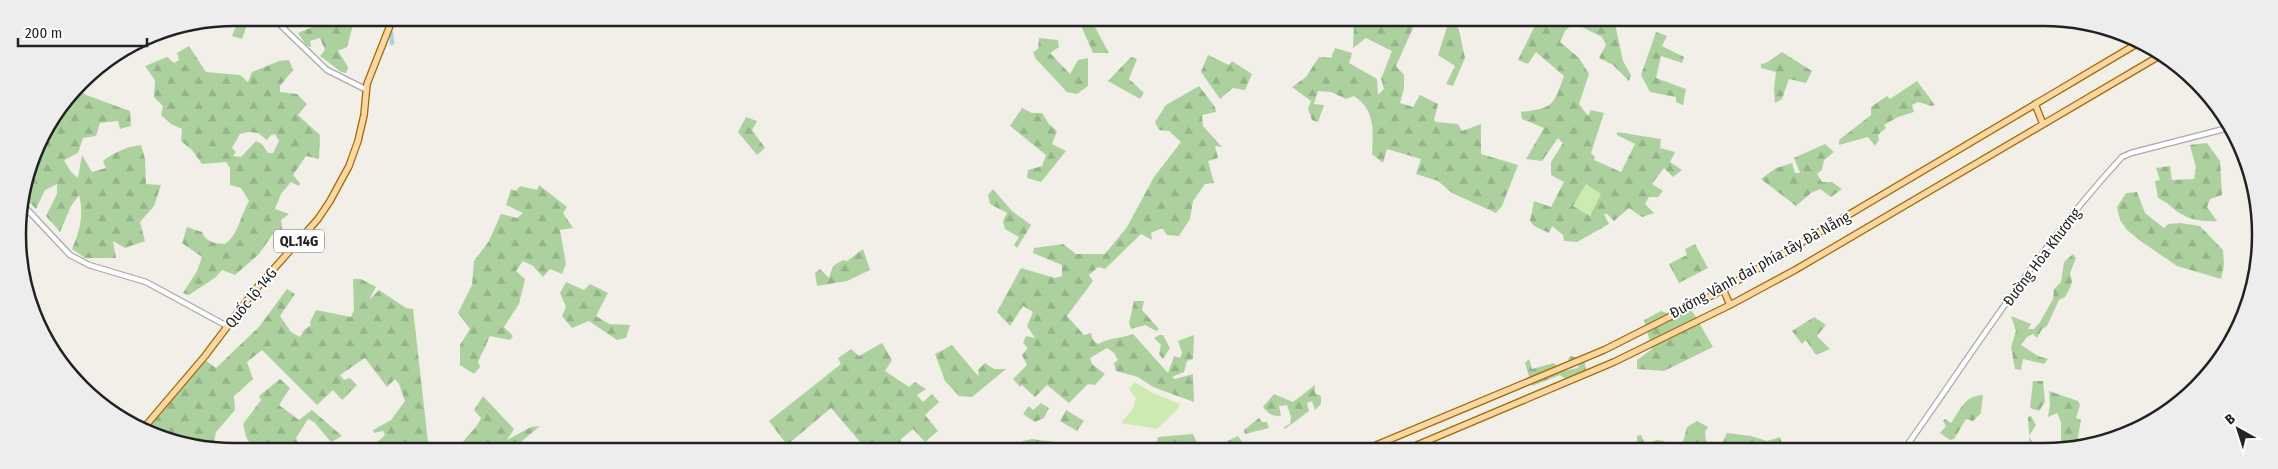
<svg xmlns="http://www.w3.org/2000/svg" width="2278" height="469" font-family="'Fira Sans Condensed',sans-serif">
<style>
.grass{fill:#cdebb0}
.forest{fill:url(#forest-firs);fill-rule:evenodd}
.lines{fill:none;stroke-linecap:round;stroke-linejoin:round}
.canal{stroke:#aad3df;stroke-width:4.5}
.minor-casing{stroke:#a9a9a9;stroke-width:7}
.major-casing{stroke:#a06b00;stroke-width:8}
.minor{stroke:#fff;stroke-width:4.5}
.major{stroke:#fcd6a4;stroke-width:5.5}
.labels{text-anchor:middle;dominant-baseline:central;stroke-width:4;stroke-linejoin:round;paint-order:stroke}
.shield{fill:#fff;stroke:#646464;stroke-width:1}
.shield-label{font-size:14px;font-weight:bold;fill:#222}
.street-label{font-size:15px;fill:#222;stroke:#fff}
.rim{fill:none;stroke:#222;stroke-width:2.5}
</style>
<defs>
<pattern id="forest-firs" width="22" height="20" patternUnits="userSpaceOnUse" patternTransform="scale(1.25)"><rect width="22" height="20" fill="#add19e"/><path d="M5 1l3.5 6h-7zM16 11l3.5 6h-7z" fill="#95b388"/></pattern>
</defs>
<rect width="100%" height="100%" fill="#f2efe9"/>
<path class="grass" d="M1586,184L1602,194L1590,216L1573,206Z
M1134,382L1153,393L1180,404L1178,409L1157,429L1121,423L1132,410L1136,399L1129,389Z"/>
<path class="forest" d="M239,18L249,19L242,39L232,36Z
M329,18H342L353,25L347,47L338,51L348,67L346,73L341,72L320,56L325,50L320,38L310,41L311,47L306,45L298,33L330,20Z
M1062,18H1090L1109,53H1093L1079,21Z
M1367,19H1417L1396,66L1404,75V88L1400,103L1413,107L1420,95L1438,104L1434,120L1436,122L1458,124L1462,131L1481,124V154L1518,165L1502,206L1496,213L1452,193L1438,181L1416,174L1421,159L1387,149L1383,163L1372,154C1373,131 1376,111 1354,96L1346,99L1331,92L1318,91L1314,104L1324,105L1318,122L1312,120L1308,109L1311,101L1292,87L1306,77L1319,57L1331,58L1335,48L1352,53L1349,63L1377,79L1378,95L1384,89L1381,79L1392,51L1366,38L1353,48L1354,25L1365,21Z
M1436,19H1453L1459,30L1465,58L1453,86L1446,84L1455,66L1438,55L1447,27Z
M1538,19H1614L1623,61L1631,75L1629,81L1613,65L1599,58L1606,45L1602,37L1574,23L1565,31L1560,42L1579,58L1589,74L1579,104L1588,116L1591,110L1604,113L1591,153L1595,157L1594,160L1621,172L1635,144L1617,135V132L1661,139L1660,148L1675,152L1670,162L1682,170L1673,177L1664,168L1652,184L1663,191L1658,197H1649L1645,204L1654,213L1642,217L1629,208L1614,221L1607,214H1604L1609,224L1577,242L1564,241L1563,235L1552,226L1549,233L1534,226L1530,221L1534,201L1551,207L1564,182L1551,175V162L1563,143L1558,138L1542,161L1526,159L1544,128L1522,119L1521,112C1554,108 1553,106 1564,76L1536,52L1528,64L1518,60ZM1586,184L1601,194L1590,216L1573,206Z
M1656,32L1667,36L1662,46L1684,57L1682,63L1661,56L1656,78L1686,89L1683,105L1676,102V97L1650,92L1641,75Z
M1039,38L1058,40L1059,47L1050,53L1070,74L1078,60L1088,58V86L1077,94L1067,92L1036,59L1033,52L1038,49Z
M189,46L206,72L240,75L248,82L252,72L279,61L289,60L293,70L280,86V92L297,94L307,104L298,115L320,135L319,159L306,156L293,175L300,183L299,186L291,182L281,194L275,209L289,214L281,220L283,233L275,231L259,254L235,275L222,270L216,277L189,295L183,293L197,271L202,257L182,243L187,227L202,232C207,243 214,243 225,244C239,234 240,216 249,201L241,188L230,185V168L226,162L202,164L192,150L181,141L182,129L171,124L161,115L163,106L154,97L155,80L145,66L167,57L174,63L179,60L177,53ZM248,132L258,133L267,140L271,135L275,134L279,141L273,153H268L262,144L256,141L241,157L233,156L236,152L232,148L240,134Z
M1782,52L1812,71L1806,83L1789,79L1782,99L1775,103L1774,89L1776,72L1761,68V64L1766,63Z
M1208,55L1229,65L1232,61L1252,74L1245,90L1233,88L1220,99L1201,72Z
M1131,57L1137,59L1129,79L1144,93L1140,99L1108,81Z
M1917,81L1935,105L1931,106L1918,102L1912,105L1914,112L1898,117L1884,125L1886,128L1878,135L1879,140L1875,146L1868,137L1839,145V140L1871,115V107L1887,96L1890,99Z
M1199,86L1215,107L1216,112L1202,115L1203,126L1222,147L1215,146L1218,158L1208,161L1214,183L1205,184L1193,201L1190,219L1179,236L1167,235L1162,228L1151,233L1152,240L1141,234L1105,269L1098,267L1089,275L1093,281L1067,316L1084,335L1091,333L1093,340L1098,344C1112,337 1119,339 1133,334L1168,373L1174,356L1180,358L1182,353L1178,341L1194,335L1193,359L1187,361L1184,372L1172,377L1175,379L1193,374L1194,402L1153,387L1138,377L1116,371L1114,363L1118,360L1114,353L1107,348L1090,358L1092,364L1105,374L1095,385L1088,384L1069,403L1047,385L1035,397L1022,385L1020,387L1013,379L1027,365L1022,355L1028,348L1023,343L1026,336L1035,338L1027,326L1033,312L1023,306L1010,326L997,312L1021,268L1055,278L1062,276V265L1033,253L1034,248L1063,244L1076,254H1105L1127,227L1154,177L1181,142L1169,131L1159,130L1155,122L1166,105Z
M77,88L86,95L130,111L131,126L120,129L118,121L100,123L96,136L83,138L78,153L64,160L71,172L78,178L82,155L92,172L106,168L103,161C115,152 126,147 141,145L145,159L146,184L161,185L154,206L140,222L145,241L125,248L113,241L116,258H85L72,249C80,231 84,214 79,195L71,206L60,232L46,216L57,194V184L45,190L36,209L24,196L27,181L33,179L31,164L34,151Z
M1022,108L1032,113H1042L1049,124L1057,131L1052,144L1066,151L1041,182L1027,178L1028,170L1042,166L1046,155L1010,126Z
M746,117L757,121L752,130L765,148L757,155L738,132Z
M2207,143L2220,161L2222,195L2210,199L2207,207L2217,221C2204,222 2189,220 2178,212C2171,207 2167,202 2158,198L2155,181L2160,180L2156,168L2170,166L2172,180L2194,179L2196,168L2190,145Z
M1825,144L1834,152L1824,160L1822,170L1817,174L1822,182H1832L1842,189L1831,197L1820,189L1811,193L1796,206L1761,179L1776,168L1792,163L1795,173H1800L1794,158Z
M539,185L567,207L563,213L573,228L560,230L566,264L562,274L550,269L543,277L533,266L523,261L516,271L525,279L519,304L504,327L513,336L510,340L490,336L478,362L480,367L474,374L460,365V345L470,329L458,313L472,285L474,261L489,241L501,214L517,218L523,213L506,205L511,189L516,191L520,186L537,190Z
M993,189L1012,211L1031,225L1017,248L1014,245L1019,237L1005,229L1003,221L1007,213L990,204L988,195Z
M2137,192L2145,213L2164,228L2168,224L2180,223L2200,226L2223,250L2224,265L2221,279L2177,266L2139,240L2127,230L2120,220L2117,207L2126,193Z
M1695,244L1708,268L1679,283L1669,264L1687,255L1685,249Z
M863,249L870,270L847,281L817,286L815,273L820,269L829,278L833,266L843,260L847,261Z
M2073,254L2076,258L2070,273L2072,281L2070,288L2065,297L2059,300L2047,326L2042,329L2037,338L2033,334L2027,337L2021,345L2038,356L2048,359L2044,364L2023,359L2021,370L2015,369L2011,347L2016,331L2011,316L2031,324L2028,329H2034L2040,322L2053,299L2054,289L2061,282L2064,262Z
M353,279H361L376,287L369,300L379,290L406,308L413,309L428,442L426,450H369L385,435L383,431L374,433L373,430L391,420L405,401L399,384L395,379L387,387L365,358L340,375L344,380L350,378L357,385L342,400L333,390L317,405L262,350L247,362L253,379L234,396L235,410L216,432L214,442L221,450H206L146,431L205,360L216,368L259,327L287,289L295,294L280,316L291,332L300,337L304,330L311,325L310,322L316,310L351,317L354,310Z
M566,282L584,290L590,284L608,293L596,316L609,324L630,325L626,338L617,340L589,321L572,328L562,316L566,307L560,293Z
M1134,301H1144L1142,310L1159,329L1156,331L1145,325L1131,329L1129,323Z
M1679,306L1691,309L1713,347L1664,371L1637,369V360L1652,349L1644,320L1661,311L1667,313Z
M1814,317L1826,325L1817,336L1830,349L1816,355L1806,340L1802,344L1792,331Z
M1159,335H1163L1170,348L1163,359L1159,354L1161,345L1154,338Z
M882,343L892,360L885,371L909,387L915,382L926,389L917,395L923,402L932,394L939,402L925,415L938,431L925,442L913,429L900,440L909,450H867L831,408L787,445L769,421L841,364L838,358L851,349L859,356Z
M952,345L979,377L978,370L985,363L994,369H1006L972,397L959,396L945,381L935,354Z
M1570,356L1584,359L1587,375L1571,383L1560,375L1532,386L1525,363L1529,359L1532,369L1554,363L1562,371L1578,368L1579,364L1568,360Z
M280,379L290,388L279,405L299,420L312,410L342,436L331,442L314,422L308,419L296,438L301,450H254L246,437L243,424L261,400L259,396Z
M2033,381H2043L2045,402L2039,411L2030,408Z
M1315,385V393L1321,396V404L1315,410L1312,401L1307,403L1309,411L1285,429L1284,427L1290,424L1291,417L1287,405L1279,406L1281,416C1272,417 1268,413 1263,407L1274,394L1293,402Z
M2049,391L2078,401L2080,405L2076,418L2081,420L2078,437L2079,445L2058,451L2061,448V422L2057,413L2048,417L2050,404Z
M1983,395L1981,413L1973,421L1966,419L1954,439L1950,440L1940,433L1946,426L1943,421L1945,419L1951,423C1961,409 1964,396 1983,395Z
M483,396L514,429L507,440L531,427L540,426L511,450H459C463,437 476,431 481,418L474,410Z
M1041,403L1049,408L1044,418L1035,422L1023,414L1029,406L1033,410Z
M1066,410L1084,421L1077,431L1060,421Z
M2031,416L2036,425L2029,436L2034,445L2048,451H2034L2030,449L2028,417Z
M1259,418L1262,422H1267L1269,428L1245,434L1244,430Z
M1697,421L1708,427L1705,432L1706,441L1713,446L1715,451H1674L1681,449L1687,427Z
M1727,433L1751,436L1767,441L1780,437L1782,443L1789,446L1788,451H1718Z
M1193,434L1199,447L1190,450H1155L1158,437Z
M1641,435L1645,444L1657,440L1664,441L1668,451H1642L1637,443V436Z
M1238,436L1248,450H1209Z
M1032,439C1043,441 1061,440 1067,450H1016L1023,441Z"/>
<g class="lines">
<path class="canal" d="M388,18L389,20
M391,33L392,43"/>
<g class="minor-casing">
<path id="minor" d="M273,18L327,70L365,89
M22,204L70,255L89,265L146,282L227,326
M1903,451C1974,351 2039,247 2122,157L2131,153L2228,128"/>
</g>
<g class="major-casing">
<path id="major" d="M2035,104L2043,124
M1723,289L1730,305
M142,430L205,356L255,290L318,219L330,201L349,166L358,141L364,115L367,84L393,18
M1362,451L1604,350L1715,294L2140,42
M1403,451L1614,362L1730,305L1795,270L2161,55"/>
</g>
<use href="#minor" class="minor"/>
<use href="#major" class="major"/>
</g>
<g class="labels">
<rect class="shield" x="274" y="229.5" width="50" height="23" rx="4"/>
<g class="shield-label">
<text x="299" y="241">QL.14G</text>
</g>
<g class="street-label">
<text transform="translate(2042 257) rotate(-53)">Đường Hòa Khương</text>
<text transform="translate(1760 265) rotate(-29)">Đường Vành đai phía tây Đà Nẵng</text>
<text transform="translate(251 298) rotate(-51)">Quốc lộ 14G</text>
</g>
</g>
<path d="M0 0H2278V469H0ZM234 26H2044A208 208 0 0 1 2252 234V235A208 208 0 0 1 2044 443H234A208 208 0 0 1 26 235V234A208 208 0 0 1 234 26Z" fill="#ededed" fill-rule="evenodd"/>
<path class="rim" d="M234 26H2044A208 208 0 0 1 2252 234V235A208 208 0 0 1 2044 443H234A208 208 0 0 1 26 235V234A208 208 0 0 1 234 26Z"/>
<g transform="translate(2238 429) rotate(321)" stroke="#ffffff" stroke-width="4" paint-order="stroke">
<path d="M0-4L9 19L0 12L-9 19Z" fill="#222222"/>
<text y="-8" font-size="14" font-weight="bold" text-anchor="middle" fill="#222222">B</text>
</g>
<path d="M18 38v8h129v-8" fill="none" stroke="#222222" stroke-width="2.5"/>
<text x="25" y="38" font-size="15" fill="#222222" stroke="#ffffff" stroke-width="4" paint-order="stroke">200 m</text>
</svg>
